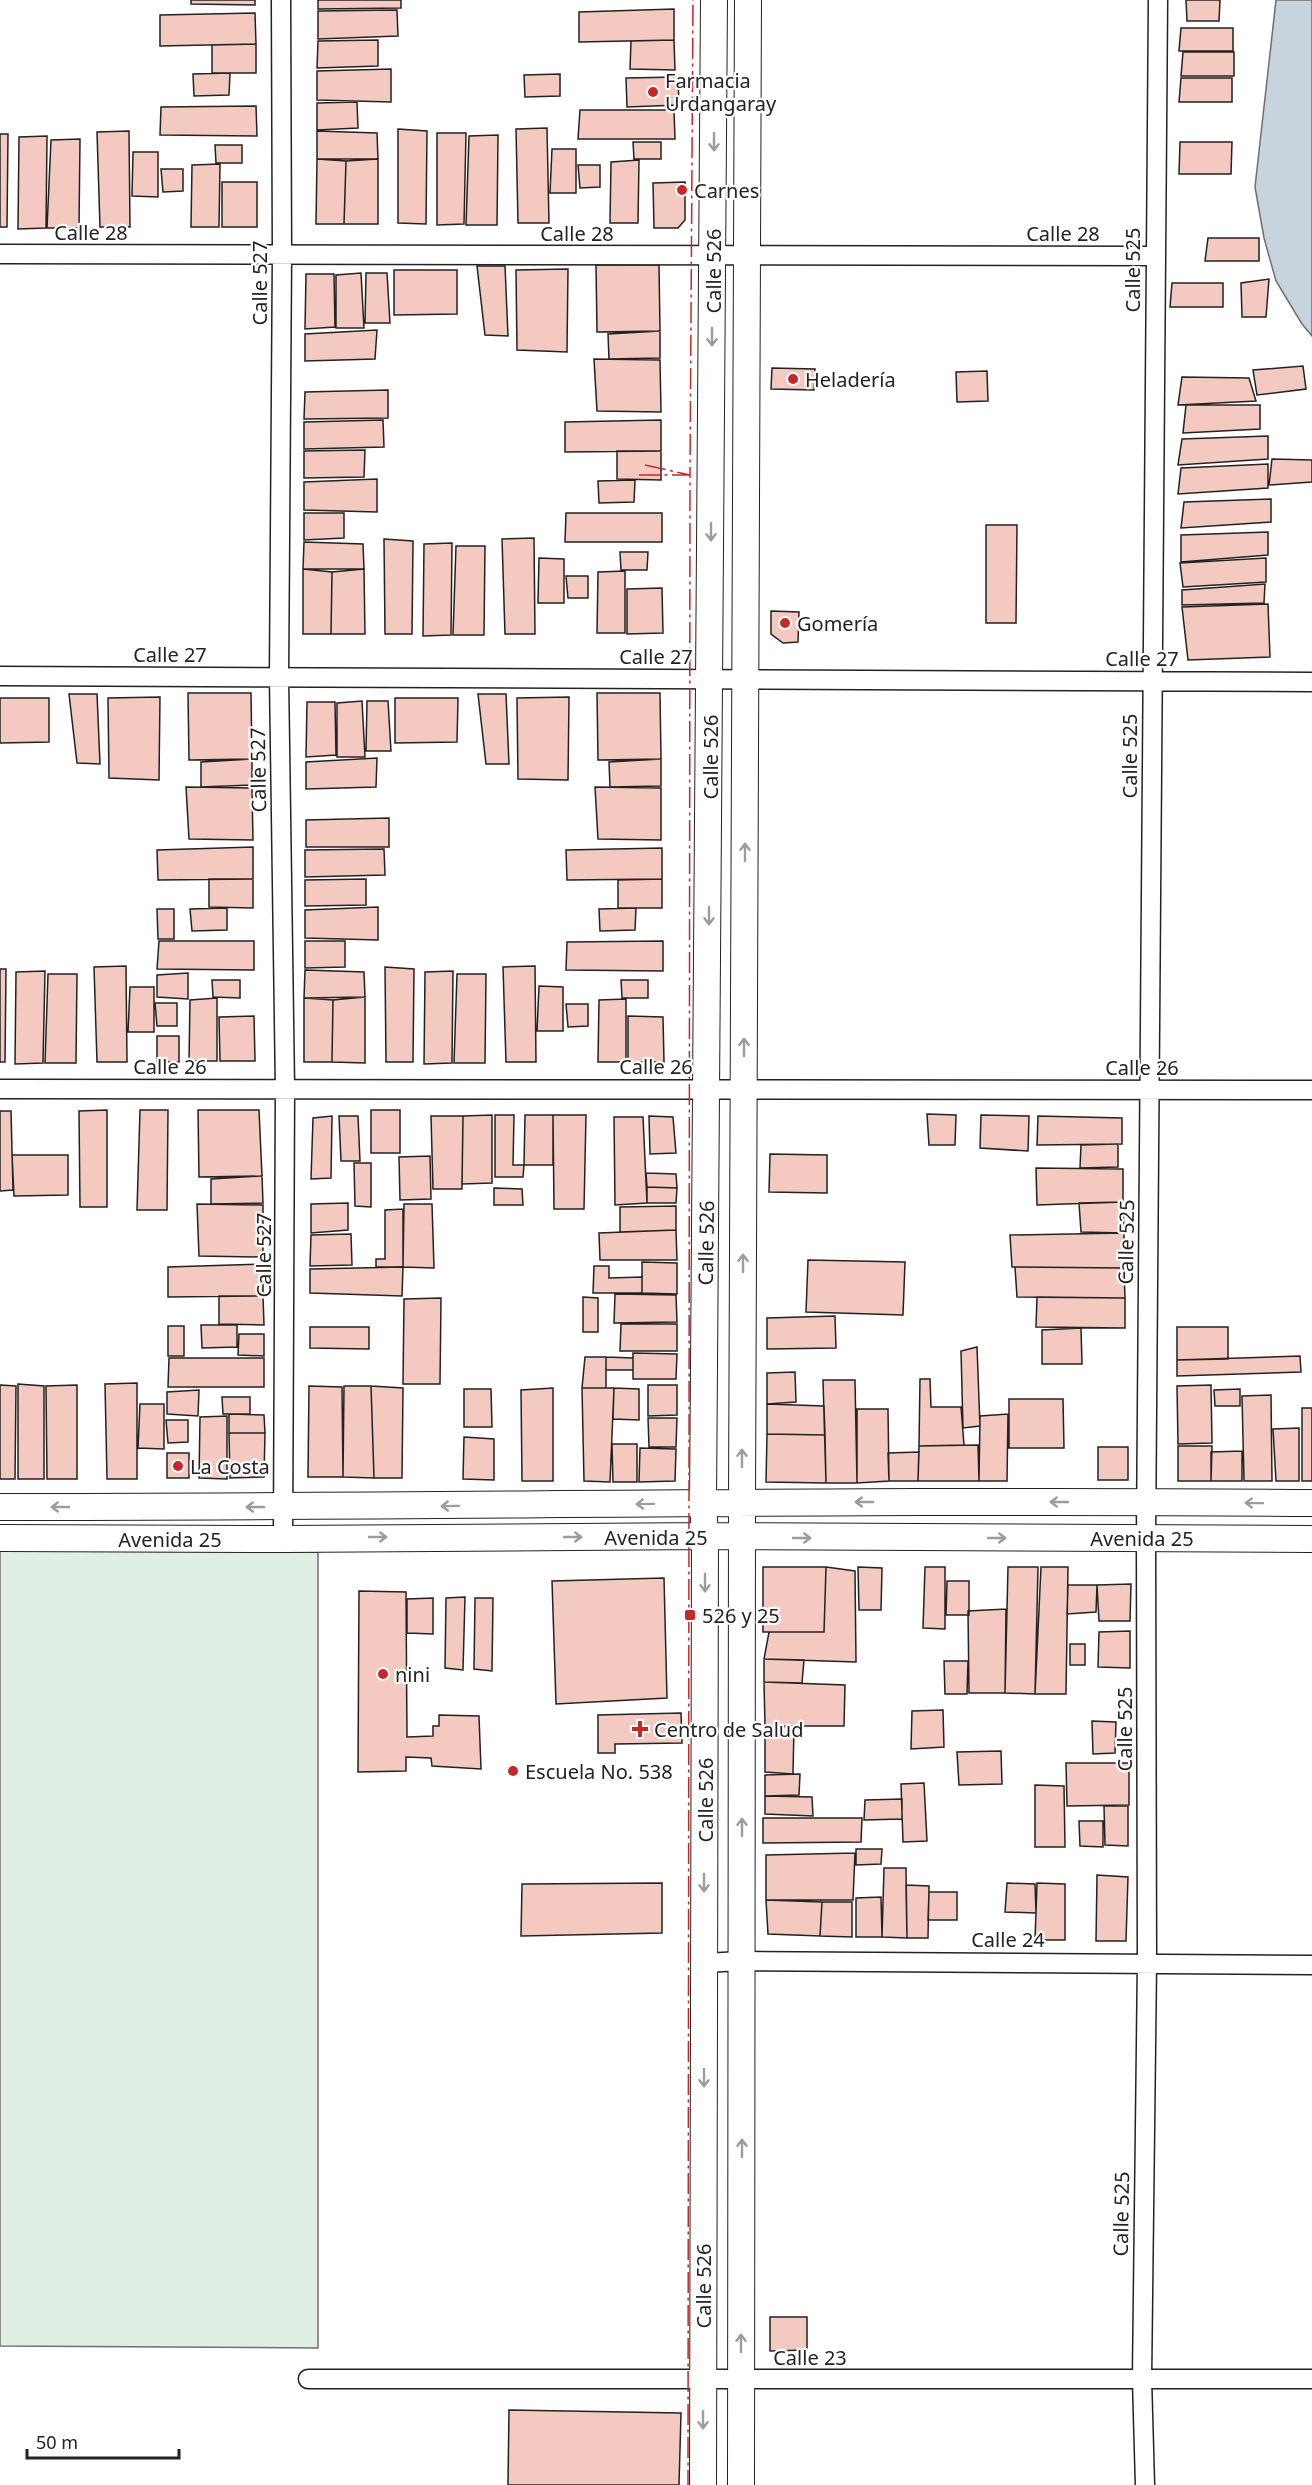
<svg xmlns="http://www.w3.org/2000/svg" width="1312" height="2485" font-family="'Noto Sans',sans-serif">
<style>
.green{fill:#e0efe3;stroke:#6f6f6f;stroke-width:1.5}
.water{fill:#c7d3dd;stroke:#6f6f6f;stroke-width:1.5}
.building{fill:#f3c9c0;stroke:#222;stroke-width:1.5}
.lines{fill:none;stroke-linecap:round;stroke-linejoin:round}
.minor-casing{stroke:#222;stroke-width:21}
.secondary-casing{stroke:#222;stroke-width:28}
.minor{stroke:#fff;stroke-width:18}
.secondary{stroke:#fff;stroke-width:26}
.power{stroke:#c62828;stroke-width:1.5;stroke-dasharray:21 4.5 3 4.5;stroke-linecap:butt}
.oneway{stroke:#9c9c9c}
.poi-dot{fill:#c62828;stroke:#fff;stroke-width:2}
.labels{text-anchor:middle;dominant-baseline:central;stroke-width:4.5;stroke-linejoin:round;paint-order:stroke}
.poi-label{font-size:20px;fill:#222;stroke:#fff;text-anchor:start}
.street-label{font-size:20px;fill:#222;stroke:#fff}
</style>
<rect width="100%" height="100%" fill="#fff"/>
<path class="green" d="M0,1551L318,1552V2348L0,2346Z"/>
<path class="water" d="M1276,0H1312V336L1302,324L1276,281L1264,238L1255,187Z"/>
<path class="building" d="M191,0H255V5L191,4Z
M318,0H401V8L318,9Z
M1186,0H1220L1219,21H1187Z
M674,9V40L579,42V12Z
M397,10L398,36L318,39V11Z
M255,13L256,44L160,46V15Z
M1181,28H1233V51H1179Z
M378,40V66L317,68L318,41Z
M674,40L675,70L630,69L631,41Z
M256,44V73H212V45Z
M1183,52H1234V76H1181Z
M391,69V102L317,100V71Z
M230,73L229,95L194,96L193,74Z
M560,74V96L525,97L524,75Z
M678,77L679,105L627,107L626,78Z
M1181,78H1232V102H1179Z
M357,102L358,128L317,130V103Z
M256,106L257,136L160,135L161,107Z
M580,110H674L675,139H578Z
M547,128L549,223H518L516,129Z
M398,129L427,131L426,224L398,223Z
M129,131L130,227H100L97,132Z
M317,131L377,133L378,159H317Z
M437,133H466L464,224L437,225Z
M0,134H8L7,227H0Z
M498,135L497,225H466L469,136Z
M47,136L46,228L18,229L19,137Z
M80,139L79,228H47L51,140Z
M633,142H661V159H634Z
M1180,142H1232L1231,174H1179Z
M215,145H242V163H216Z
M552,149H576V193H550Z
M133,152H158V197L132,196Z
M317,159L346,161L344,224H316Z
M378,159V224H344L346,161Z
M639,160L638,223H610L611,162Z
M220,164L219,227H191L192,165Z
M578,165H600V187L580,188Z
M161,169H183V191L163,192Z
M222,182H257V227H222Z
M685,182V220L678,228H654L653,183Z
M1208,238H1259V261H1205Z
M596,265H659L660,331L597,332Z
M477,266H505L508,336L485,335Z
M568,269L567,352L517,350L516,270Z
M394,270H457V314L394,315Z
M361,273L364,328H336V275Z
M366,273H387L390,323H365Z
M306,274H334L335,327L305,329Z
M1269,279L1266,317H1242L1241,283Z
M1172,283H1223V307H1170Z
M377,330L375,359L305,361V334Z
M660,331V358L609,359L608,334Z
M594,359L660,360L661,412L597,411Z
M1303,366L1306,389L1257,395L1253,370Z
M772,368L815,369L814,390L771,389Z
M987,371L988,401L957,402L956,372Z
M1182,377L1249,378L1256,401L1178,405Z
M388,390V418L304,419L305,392Z
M1186,405H1260V429L1183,433Z
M383,420L384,447L304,449V422Z
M661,420V451L565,452V422Z
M1268,436V459L1178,465L1182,439Z
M365,450L364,477L304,478V451Z
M617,451H661V480L617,479Z
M1272,459L1312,460V482L1269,485Z
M1268,464V488L1178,494L1181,468Z
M377,479V512L304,510V482Z
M635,480L634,502L599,503L598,481Z
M1271,499V522L1181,528L1184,502Z
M304,513H344V538L304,540Z
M566,513H662V542H565Z
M986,525H1017L1016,623H986Z
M1268,532V555L1181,562V535Z
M534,538L535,634H505L502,539Z
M384,539L413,541L412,634H385Z
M304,542L363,544L364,569H303Z
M452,543L451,635L423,636L424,544Z
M456,546H485L484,635H453Z
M620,552H648L647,570H621Z
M539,558L564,559V603H538Z
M1266,558V582L1183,587L1180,563Z
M303,569L332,572L331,634H303Z
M364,569L365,634H331L332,572Z
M625,571V633H597L598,572Z
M566,576H588V598H568Z
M1265,584L1264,603L1182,605V590Z
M662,588L663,633L627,634V589Z
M1268,604L1270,657L1188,660L1182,607Z
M771,611L799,612L798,642L783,643L771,634Z
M188,693H251L252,759L189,760Z
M597,693H660L661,759L598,760Z
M69,694H97L100,764L77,763Z
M478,694H506L509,764H486Z
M160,697L159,780L109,778L108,698Z
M569,697L568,780L518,779L517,698Z
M0,698H49V742L0,743Z
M395,698H458L457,742L395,743Z
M362,701L365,757H337V703Z
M367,701H388L391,751H366Z
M307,702H335L336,755L306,757Z
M377,758L376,787L306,789V762Z
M252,759V785L201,787V762Z
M661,759V786L610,787L609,762Z
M186,787L252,788L253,840L189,839Z
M595,787L661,788V840L598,839Z
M389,818V847H306V820Z
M253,847V879L158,880L157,850Z
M662,848V879L567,880L566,850Z
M384,849L385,875L305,877V850Z
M209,879H253V908L209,907Z
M366,879V905L305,906V880Z
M662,879V908H618V880Z
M378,907V940L305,938V910Z
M227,908V930L192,931L190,909Z
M636,908L635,930L600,931L599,909Z
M157,909H174V939H158Z
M159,941H254V970L157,969Z
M305,941H345V967L305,968Z
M663,941V971L566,970L567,942Z
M126,966L127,1062H97L94,967Z
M535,966L536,1062H506L503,967Z
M385,967L414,969L413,1062H386Z
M0,969H6L5,1062H0Z
M305,970L364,972L365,997L304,998Z
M45,971L43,1063L15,1064L16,972Z
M453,971L452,1063L424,1064L425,972Z
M188,973V999L157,997V975Z
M48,974H77L76,1063H45Z
M457,974H486L485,1063H454Z
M212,980H240V998L213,997Z
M621,980H648V998H622Z
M539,986L563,987V1031H537Z
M130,987H154V1032H128Z
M365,997V1063L332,1062L333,1000Z
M217,998V1061H189L190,1000Z
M304,998L333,1000L332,1062H304Z
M626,999V1062H598L599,1000Z
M155,1003H177V1026H157Z
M566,1004H588V1026L568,1027Z
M254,1016L255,1061H220L219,1017Z
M628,1016L663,1017L664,1062H628Z
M157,1036H179V1062H157Z
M107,1110V1207H80L79,1111Z
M140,1110H168L167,1210H137Z
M198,1110H259L262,1176L199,1177Z
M371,1110H400V1153H371Z
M0,1111H11L13,1190L0,1191Z
M927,1114L956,1115L955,1145H929Z
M492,1115V1183L462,1184L463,1116Z
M495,1115H514L513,1165H524L523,1177H495Z
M525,1115H553V1165H524Z
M553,1115H586L584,1209H554Z
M981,1115L1029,1116L1028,1151L980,1148Z
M332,1116L331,1178L311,1179L313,1118Z
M339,1116H358L360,1161H341Z
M431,1116H463L462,1189H433Z
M649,1116L673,1117L676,1153L650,1154Z
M1038,1116L1122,1118V1144L1037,1145Z
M614,1117H643L647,1203L615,1205Z
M1118,1144V1167L1080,1168L1081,1145Z
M770,1154L827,1155V1193L769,1192Z
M12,1155H68V1195L14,1196Z
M430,1156L431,1199L400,1200L399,1157Z
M354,1163H371V1207L355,1206Z
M1036,1168L1123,1169V1202L1037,1205Z
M646,1173L676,1174L677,1188L647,1187Z
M262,1176L263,1203L211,1204V1179Z
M647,1187L677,1188L676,1203H647Z
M494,1188L522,1189L523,1205H494Z
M1123,1202L1124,1233L1081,1232L1079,1203Z
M348,1203V1230L311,1233V1204Z
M197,1204L263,1205V1257L199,1256Z
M404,1204H432L434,1268L403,1267Z
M676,1206V1230L620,1232V1207Z
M403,1209V1267H376V1259H385V1210Z
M676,1230L677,1260H600L599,1233Z
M1124,1233V1268L1012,1267L1010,1235Z
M351,1234L352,1265L310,1266L311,1235Z
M808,1260L905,1262L903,1315L806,1312Z
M642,1262L677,1263V1294L642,1293Z
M263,1264V1296L168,1297V1267Z
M594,1266H609V1278L642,1277V1293H593Z
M403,1267L402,1296L310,1293V1269Z
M1015,1267L1124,1268L1125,1298L1017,1297Z
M615,1294L676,1295L677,1322L614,1323Z
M219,1296H263L264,1325L219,1324Z
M583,1297L598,1298V1332H583Z
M1037,1297L1125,1298V1328L1036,1327Z
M441,1298L440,1384H403L404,1299Z
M835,1316L836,1348L767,1349V1318Z
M621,1324H677V1351H620Z
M201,1325H237V1347L202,1348Z
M168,1326H184V1356H168Z
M310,1327H369V1349L310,1348Z
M1177,1327H1228V1359L1177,1360Z
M1081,1328L1082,1364H1042V1330Z
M239,1334H264V1356L238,1355Z
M977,1347L980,1426L963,1428L961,1351Z
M633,1353L677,1354L676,1379H633Z
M1300,1356L1301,1372L1177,1376V1360Z
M585,1357H606V1388H582Z
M606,1357L633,1358V1370H606Z
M169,1358H264V1387H168Z
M795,1372L796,1402L767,1404V1373Z
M920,1379H930L931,1407H961L964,1445L919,1446Z
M823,1380H855L857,1483H826Z
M137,1383V1479H107L105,1384Z
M18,1384L44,1386V1479H18Z
M0,1385L16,1386L15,1479H0Z
M77,1385V1479H47L46,1386Z
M648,1385H677V1415L648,1416Z
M1211,1385L1212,1443L1178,1444L1177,1386Z
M309,1386L342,1387L343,1477H308Z
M344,1386H371L374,1478L343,1477Z
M371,1386L403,1388L402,1478H374Z
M553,1388V1481H522L521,1390Z
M582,1388H614L610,1482L584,1481Z
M614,1388L639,1389V1420L613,1419Z
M464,1389H491L492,1427H464Z
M1240,1389V1406H1215L1214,1390Z
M199,1390L198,1416L167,1414V1392Z
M1271,1395L1272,1481H1244L1242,1396Z
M222,1397H250V1414H223Z
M1009,1399H1063L1064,1448H1009Z
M140,1404H164V1449L138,1448Z
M767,1404L824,1406L825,1435L767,1434Z
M1302,1408H1312V1481H1302Z
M857,1409H888L889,1481L857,1483Z
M229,1414L264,1415L265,1433H229Z
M1008,1414L1007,1481H979L980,1416Z
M227,1416V1479L199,1478L200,1417Z
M648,1418H677L676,1447H649Z
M166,1420H188V1442L168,1443Z
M1299,1428V1481H1276L1273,1429Z
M229,1433H265L264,1477L230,1478Z
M767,1434L825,1435L826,1483L766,1482Z
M464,1437L494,1439V1480L463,1479Z
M612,1444H637V1482H613Z
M978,1445L979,1481H918L919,1446Z
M1178,1446H1212L1211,1481H1178Z
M1098,1447H1128V1480H1098Z
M640,1448L676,1449L675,1481L639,1482Z
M1242,1451V1481H1211V1452Z
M919,1452L918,1481H889L888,1453Z
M167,1453H189V1478H167Z
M763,1567H826L824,1632H763Z
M826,1567L855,1571L856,1662L764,1659L769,1632H824Z
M858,1567L882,1568L881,1610H859Z
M925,1567H945V1629L923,1628Z
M1008,1567H1038L1035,1694L1005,1693Z
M1041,1567H1068L1066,1694H1035Z
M664,1578L667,1698L556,1704L552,1581Z
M947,1581H969V1615H946Z
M1131,1584L1130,1621H1099L1097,1585Z
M1068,1585H1097L1096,1612L1067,1614Z
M359,1591L406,1592L407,1737L433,1736V1726H439V1715L479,1716L481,1769L432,1766L431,1758L406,1757V1771L358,1772Z
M465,1597L463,1670L445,1668L446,1598Z
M433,1598V1634L407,1633V1599Z
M475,1598H493L492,1671L474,1669Z
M1006,1609L1005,1693H969L968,1611Z
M1130,1631V1668L1098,1667L1099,1632Z
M1070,1644H1085V1665H1070Z
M764,1659L804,1660L802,1683L764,1682Z
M944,1661H968L967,1694H945Z
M764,1682L845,1685L844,1726H765Z
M943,1710L944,1747L911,1749L912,1711Z
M681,1713L682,1743L615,1744V1753H598V1715Z
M1092,1721L1116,1722L1115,1753L1093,1754Z
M765,1726L794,1727L793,1774L765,1772Z
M1001,1751L1002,1784L959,1785L957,1752Z
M1066,1763H1129V1805L1067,1806Z
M800,1774L799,1795L765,1796V1775Z
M924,1783L927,1841L903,1842L901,1784Z
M1035,1785L1064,1786L1065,1847H1035Z
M765,1796L812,1797L813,1816L765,1814Z
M902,1799V1819L864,1820L865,1800Z
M1104,1806H1128V1846L1105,1845Z
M763,1818H862L861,1842L763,1843Z
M1079,1821H1103V1847L1080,1846Z
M856,1849H882L881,1864L856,1865Z
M855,1853L853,1900H766V1855Z
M884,1868H906L907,1938L882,1937Z
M1097,1875L1128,1877L1126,1941H1096Z
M662,1883V1933L521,1936L522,1884Z
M1007,1883L1035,1884L1036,1913L1005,1912Z
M1037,1883L1065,1884V1940H1035Z
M906,1885L929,1886L928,1938H907Z
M929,1892H957V1920H928Z
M881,1897L882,1937H856V1898Z
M766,1900L822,1902L820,1936L768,1934Z
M822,1902H852V1937L820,1936Z
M770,2317H807V2350L770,2351Z
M509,2410L681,2413L679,2485H508Z"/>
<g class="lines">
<g class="minor-casing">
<path id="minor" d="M281,0L282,255L279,677L285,1088L283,1539
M0,254L1155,256
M0,676L1312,682
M0,1089L1312,1090
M704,1963L742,1961L1312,1965
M308,2379H1312
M1145,2485L1142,2379L1147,1962L1146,1538L1158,0"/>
</g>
<g class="secondary-casing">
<path id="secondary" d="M0,1507C437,1507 875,1499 1312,1503
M0,1538L283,1539L705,1536L1312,1539
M703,2485L705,1536L703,1503L714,0
M741,2485L742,1502L748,0"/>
</g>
<use href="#minor" class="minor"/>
<use href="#secondary" class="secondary"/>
<path class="power" d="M645,465L690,475L693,0
M639,475H690L688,2485"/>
</g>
<defs><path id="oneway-shaft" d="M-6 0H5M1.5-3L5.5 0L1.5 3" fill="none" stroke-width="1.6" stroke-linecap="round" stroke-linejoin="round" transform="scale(1.5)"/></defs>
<g class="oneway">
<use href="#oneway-shaft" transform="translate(714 142) rotate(90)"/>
<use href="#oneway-shaft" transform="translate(712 337) rotate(90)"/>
<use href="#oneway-shaft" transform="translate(711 532) rotate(90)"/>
<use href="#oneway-shaft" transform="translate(745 852) rotate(-90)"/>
<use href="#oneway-shaft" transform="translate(709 916) rotate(90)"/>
<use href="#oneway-shaft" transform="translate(744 1047) rotate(-90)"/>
<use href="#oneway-shaft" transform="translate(743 1263) rotate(-90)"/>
<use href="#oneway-shaft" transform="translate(742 1458) rotate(-90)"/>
<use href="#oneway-shaft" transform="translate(864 1502) rotate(180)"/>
<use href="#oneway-shaft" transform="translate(1059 1502) rotate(180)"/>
<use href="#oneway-shaft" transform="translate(1254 1503) rotate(-179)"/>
<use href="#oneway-shaft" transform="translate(645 1504) rotate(179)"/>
<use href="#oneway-shaft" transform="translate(450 1506) rotate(179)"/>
<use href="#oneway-shaft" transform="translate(60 1507) rotate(-180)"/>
<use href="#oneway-shaft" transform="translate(255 1507) rotate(-180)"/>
<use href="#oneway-shaft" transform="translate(378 1537)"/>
<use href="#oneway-shaft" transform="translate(573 1537)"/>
<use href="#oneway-shaft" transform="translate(802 1538)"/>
<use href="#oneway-shaft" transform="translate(997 1538)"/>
<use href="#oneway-shaft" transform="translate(705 1583) rotate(90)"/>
<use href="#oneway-shaft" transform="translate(742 1827) rotate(-90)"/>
<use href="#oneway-shaft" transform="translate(704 1883) rotate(90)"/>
<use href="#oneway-shaft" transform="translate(704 2078) rotate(90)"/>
<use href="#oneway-shaft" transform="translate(742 2148) rotate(-90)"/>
<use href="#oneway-shaft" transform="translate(741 2343) rotate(-90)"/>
<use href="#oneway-shaft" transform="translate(703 2420) rotate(90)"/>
</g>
<g class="poi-dot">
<circle cx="653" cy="92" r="6"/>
<circle cx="682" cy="190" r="6"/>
<circle cx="793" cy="379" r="6"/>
<circle cx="785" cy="623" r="6"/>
<circle cx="178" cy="1466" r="6"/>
<rect x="684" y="1609" width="12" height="12" rx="3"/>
<circle cx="383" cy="1674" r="6"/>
<path d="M637 1720h6v6h6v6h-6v6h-6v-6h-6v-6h6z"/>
<circle cx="513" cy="1771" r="6"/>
</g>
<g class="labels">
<g class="poi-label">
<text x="665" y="80">Farmacia<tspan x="665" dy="23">Urdangaray</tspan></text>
<text x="694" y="190">Carnes</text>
<text x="805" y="379">Heladería</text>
<text x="797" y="623">Gomería</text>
<text x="190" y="1466">La Costa</text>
<text x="702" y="1615">526 y 25</text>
<text x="395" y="1674">nini</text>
<text x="654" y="1729">Centro de Salud</text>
<text x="525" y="1771">Escuela No. 538</text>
</g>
<g class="street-label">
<text x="91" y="232">Calle 28</text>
<text x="577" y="233">Calle 28</text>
<text x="1063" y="233">Calle 28</text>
<text transform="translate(1132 270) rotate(-90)">Calle 525</text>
<text transform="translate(713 271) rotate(-90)">Calle 526</text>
<text transform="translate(259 283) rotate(-90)">Calle 527</text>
<text x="170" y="654">Calle 27</text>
<text x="656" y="656">Calle 27</text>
<text x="1142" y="658">Calle 27</text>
<text transform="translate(1129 756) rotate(-90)">Calle 525</text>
<text transform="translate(710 757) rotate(-90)">Calle 526</text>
<text transform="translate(258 770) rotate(-91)">Calle 527</text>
<text x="170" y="1066">Calle 26</text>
<text x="656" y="1066">Calle 26</text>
<text x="1142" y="1067">Calle 26</text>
<text transform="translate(1126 1242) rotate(-89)">Calle 525</text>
<text transform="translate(706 1243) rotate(-89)">Calle 526</text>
<text transform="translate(263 1255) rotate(-90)">Calle 527</text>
<text x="656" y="1537">Avenida 25</text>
<text x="1142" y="1538">Avenida 25</text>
<text x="170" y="1539">Avenida 25</text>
<text transform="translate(1124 1729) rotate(-90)">Calle 525</text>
<text transform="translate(705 1800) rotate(-90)">Calle 526</text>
<text x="1008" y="1939">Calle 24</text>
<text transform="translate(1121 2214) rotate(-89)">Calle 525</text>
<text transform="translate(703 2286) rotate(-90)">Calle 526</text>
<text x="810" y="2357">Calle 23</text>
</g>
</g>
<path d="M27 2449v9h152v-9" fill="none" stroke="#222222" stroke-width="3"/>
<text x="36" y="2449" font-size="18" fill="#222222" stroke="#ffffff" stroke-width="4.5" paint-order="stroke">50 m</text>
</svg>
